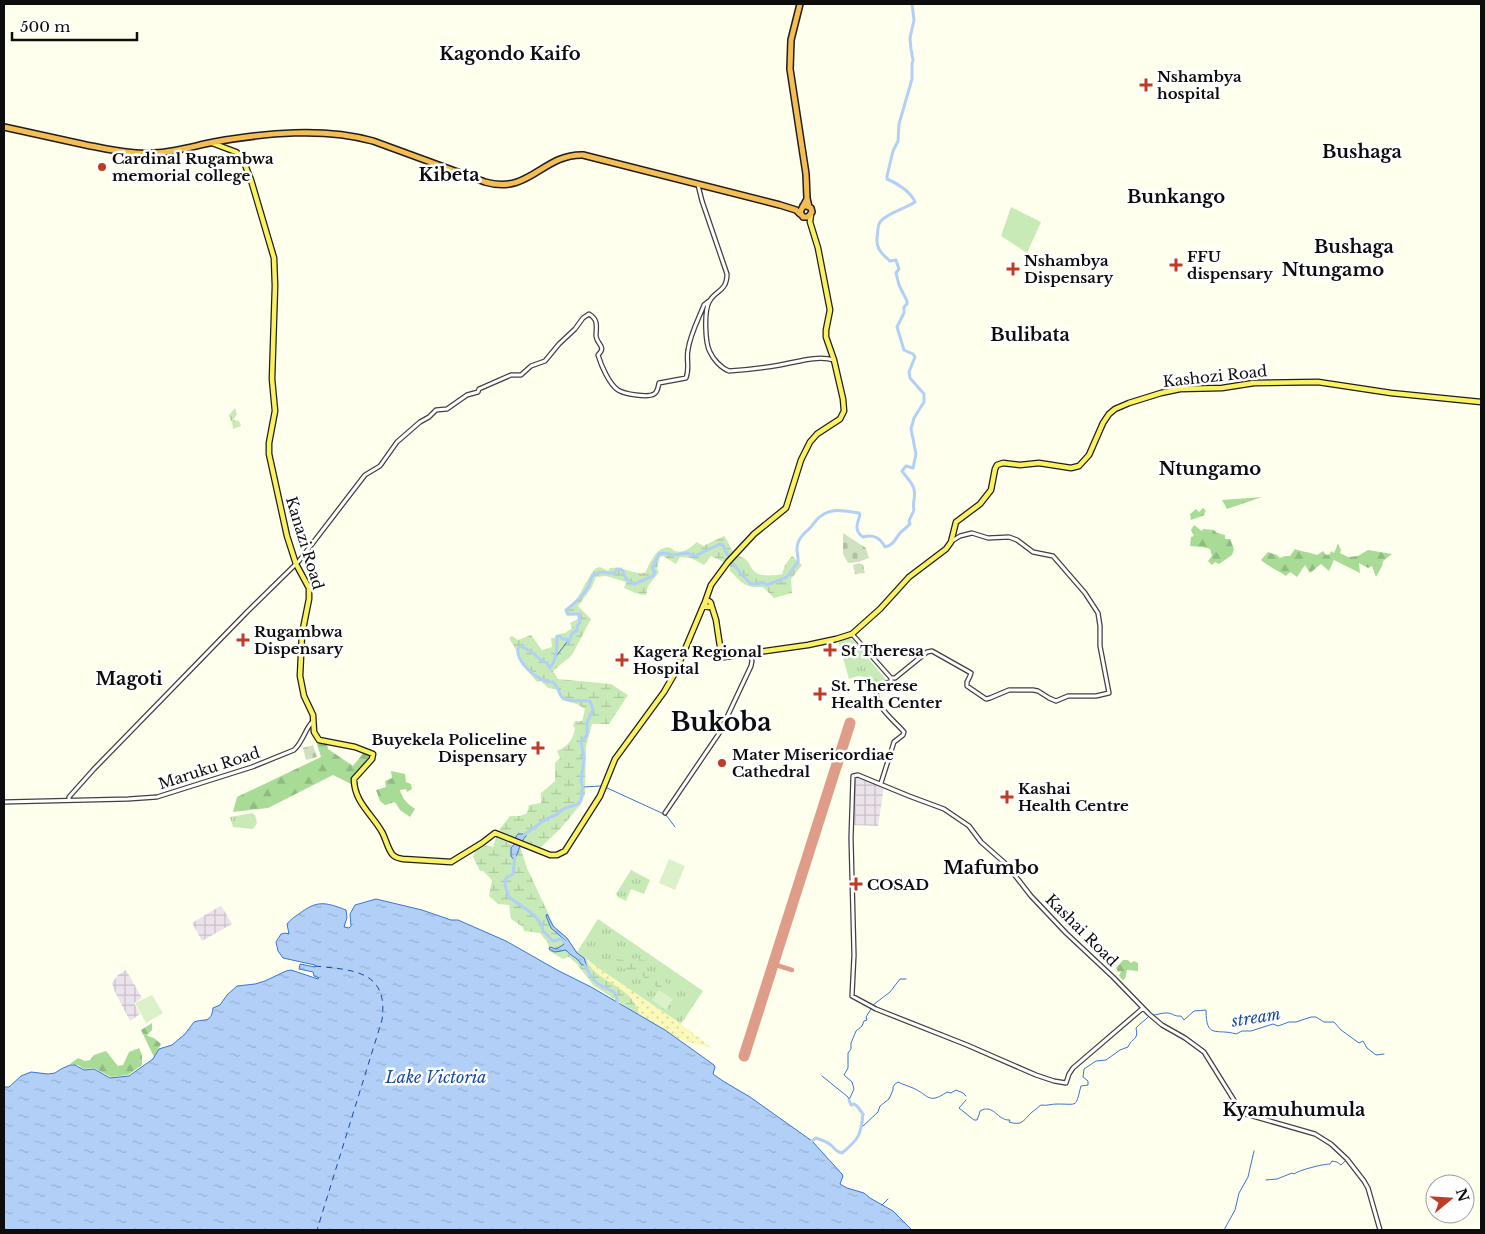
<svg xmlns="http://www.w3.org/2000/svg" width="1485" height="1234" font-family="'Libre Baskerville',serif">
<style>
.industrial{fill:url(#industrial-grid)}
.grass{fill:url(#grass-tufts)}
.forest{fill:url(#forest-firs)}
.wetland{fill:url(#wetland-marsh)}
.sand{fill:url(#sand-dots)}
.cemetery{fill:url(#cemetery-stones)}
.park{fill:#c8eab7}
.pitch{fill:#dbf1c9}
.water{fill:url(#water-ripples);stroke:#3975ce}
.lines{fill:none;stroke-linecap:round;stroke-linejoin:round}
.stream{stroke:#3975ce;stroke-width:1}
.river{stroke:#b2d0f7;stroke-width:3}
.ferry{stroke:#1549a1;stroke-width:1;stroke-dasharray:6 5;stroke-linecap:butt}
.taxiway{stroke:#df9d89;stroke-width:4.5}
.runway{stroke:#df9d89;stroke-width:11}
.minor-casing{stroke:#404040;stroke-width:5.5}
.major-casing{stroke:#1e1e1e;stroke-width:7}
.highway-casing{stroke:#1e1e1e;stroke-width:8}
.minor{stroke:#fff;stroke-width:3}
.major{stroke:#faf263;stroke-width:4.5}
.highway{stroke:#f5be55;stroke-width:5}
.poi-dot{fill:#bf3b24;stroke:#fff;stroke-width:2}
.labels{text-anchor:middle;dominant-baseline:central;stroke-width:5;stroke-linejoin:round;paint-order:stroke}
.poi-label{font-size:15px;font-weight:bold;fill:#0d0d0d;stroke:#fff;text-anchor:start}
.street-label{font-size:15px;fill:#0d0d0d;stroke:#fff}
.water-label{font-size:16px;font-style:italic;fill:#1549a1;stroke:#fff}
.quarter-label{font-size:18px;font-weight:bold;fill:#0d0d0d;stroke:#fff}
.town-label{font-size:25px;font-weight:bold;fill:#0d0d0d;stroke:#fff}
</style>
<defs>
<pattern id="industrial-grid" width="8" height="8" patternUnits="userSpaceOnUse" patternTransform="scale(1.25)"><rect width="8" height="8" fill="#ece2eb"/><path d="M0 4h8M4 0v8" fill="none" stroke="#c9c1c8"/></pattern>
<pattern id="grass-tufts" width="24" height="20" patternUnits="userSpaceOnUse" patternTransform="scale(1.25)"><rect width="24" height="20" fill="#c8eab7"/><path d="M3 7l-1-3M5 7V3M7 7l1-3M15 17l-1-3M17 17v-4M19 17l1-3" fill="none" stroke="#abc89c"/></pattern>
<pattern id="forest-firs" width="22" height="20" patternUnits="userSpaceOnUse" patternTransform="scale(1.25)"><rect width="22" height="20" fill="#a8db96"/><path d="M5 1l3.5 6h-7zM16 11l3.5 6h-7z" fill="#8fbb80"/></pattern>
<pattern id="wetland-marsh" width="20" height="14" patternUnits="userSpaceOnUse" patternTransform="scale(1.25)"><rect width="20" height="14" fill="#c8eab7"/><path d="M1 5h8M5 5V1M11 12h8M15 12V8" fill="none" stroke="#abc89c"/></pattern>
<pattern id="sand-dots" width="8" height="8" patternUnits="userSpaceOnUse" patternTransform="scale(1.25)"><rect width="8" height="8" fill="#fbf9ba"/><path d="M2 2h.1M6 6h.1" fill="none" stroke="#d6d49f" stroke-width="1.8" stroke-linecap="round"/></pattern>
<pattern id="cemetery-stones" width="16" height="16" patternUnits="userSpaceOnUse" patternTransform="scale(1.25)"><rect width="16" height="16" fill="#cfe1bf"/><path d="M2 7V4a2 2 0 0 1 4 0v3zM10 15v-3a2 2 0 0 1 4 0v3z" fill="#b1c0a3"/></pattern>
<pattern id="water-ripples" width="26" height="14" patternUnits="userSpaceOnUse" patternTransform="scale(1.25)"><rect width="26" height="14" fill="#b2d0f7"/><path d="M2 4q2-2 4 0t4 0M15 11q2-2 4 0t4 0" fill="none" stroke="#98b1d3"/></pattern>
</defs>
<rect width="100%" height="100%" fill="#ffe"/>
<path class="industrial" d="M854,776L884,787L878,826L853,825Z
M220,906L222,907L232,924L202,941L192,923Z
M126,970L142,998L134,1003L140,1014L130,1021L115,992L112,983L118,975Z"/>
<path class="grass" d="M235,408L237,414L233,420L239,421L241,426L233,429L232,421H231L229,415Z
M848,637L854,641L887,681L873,686L872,678L858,676L849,679L838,640Z
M252,813L255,815L257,823L253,829L233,827L230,817Z
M631,870L650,880L644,894L631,889L626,901L618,897L616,894Z
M598,919L703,991L681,1024C655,1006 628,989 602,971C593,965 586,957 577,952Z"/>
<path class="forest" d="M1262,497L1227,509L1222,500Z
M1203,508L1206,511L1204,514L1205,515L1191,520L1190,514L1196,509L1199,512Z
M1194,525L1202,531L1203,529L1214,530L1217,533L1225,535V539H1230L1234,549L1232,555L1219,564L1215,562L1212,565L1208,561L1212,556L1210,549L1202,547L1190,546L1191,537L1194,536L1191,530Z
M1338,544L1341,550L1340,553L1348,557L1358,556L1368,550L1392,554L1383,561L1382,566L1376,577L1372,566L1368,568L1359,563L1360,573L1334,560L1329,571L1321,564L1310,573L1305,565L1297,577L1290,572L1286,576C1277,570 1269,567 1261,560L1268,552L1277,555L1280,558L1285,556H1290L1295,549C1303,552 1309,552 1317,555L1323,551L1326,555L1330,554L1331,551L1334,553Z
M316,741L327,743L328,749L353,766L365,751L372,753L370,760L352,780L351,784L333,775L268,808L233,812L237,797L321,757Z
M391,771L405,774L406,782L411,784L412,789L407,792L406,789L400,790C402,799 408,804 415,809L410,817L400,810L395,802L385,805L380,801L376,790L386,787L385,781L392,778Z
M1123,960H1128L1131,963L1134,961L1138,963V971L1127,970L1125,979L1123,980L1119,976L1121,971L1118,972L1116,968Z
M152,1023V1030L147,1035L148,1036L154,1038L161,1044L154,1057L141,1030Z
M139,1048L142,1055V1065L128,1075L111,1077L94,1068L84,1069L78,1065L70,1064L78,1058L85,1061L90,1060L94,1055L106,1051L118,1066L123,1065L129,1052Z"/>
<path class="wetland" d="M724,536C728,540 729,545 732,550C735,555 740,556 745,559C749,562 750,565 752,569C759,578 772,576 782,574L785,565L792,556L802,565L791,579L792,593L774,598L763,587C745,588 742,583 730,571V565L711,556L704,565L691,558L680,557L676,564L663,556L660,557L657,569L659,572L648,586L646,595C637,595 632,591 624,588L626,582L606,576L596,577L592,587L578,606L591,619L572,655L553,671L558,679L611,684L628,695L609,724H592L586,746L585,794L581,804L561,828L540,848L521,842L520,846L527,868L555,928L566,937L577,952L586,957L589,965L628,994L638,1008L639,1015L593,985L576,963L569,957L563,959L549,951L548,943L540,933L524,931L523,927L511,919L509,905L498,904L489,896L492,880L483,871H480L473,857L475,851L487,845L493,847L496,837L513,845L514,840L499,830L510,816H520L527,813L529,805L541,803V793L555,781V763L560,758L557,751C568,746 573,740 575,728L573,726L575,721H582L585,709L577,704L562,700L557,689L548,688L541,681L537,682L519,660L516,650L509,638L512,636L518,640L531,635L542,650L552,647L551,638H555L556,635L565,633L572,628L570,623L578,619L577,615L567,616L565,612C567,607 573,605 576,600C583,589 588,577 596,568L600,567L608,571L610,568C623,566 632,574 645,573C649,565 654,551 664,548C669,546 672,549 675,551C684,554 691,547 697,542L703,546Z
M637,958L646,961L645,967L650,973H660L668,985L659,988L648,981L641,974L622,968L616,959L630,961Z"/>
<path class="sand" d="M588,961L681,1024L712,1048L681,1040L639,1015C637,988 592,980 588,961Z"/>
<path class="cemetery" d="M843,533L866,548L869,558L858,562L848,563L843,554Z
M859,563L863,565L865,573L855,574L853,565Z
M313,745L317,757L306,760L303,748Z"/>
<path class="park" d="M1011,207L1041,222L1027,253L1001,236Z"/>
<path class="pitch" d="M669,859L685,866L675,890L659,883Z
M659,990L673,999L666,1010L652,1000Z
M152,995L163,1013L146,1023L135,1003Z"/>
<path class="water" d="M518,834H526V836C520,842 519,852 514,860L511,856V848C516,844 514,838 518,834Z
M376,899L422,910L451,920H458L506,941L557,970L591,987L665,1030L714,1065L715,1067L713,1074L723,1081L750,1097L812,1141L842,1174L843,1176L840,1184L847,1188L864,1193L870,1198L893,1211L912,1230H4V1087H9L21,1076L31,1072L48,1074L55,1073L61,1069L70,1065H75L84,1070L94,1069L110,1078L129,1076L153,1059L159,1049L172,1045L185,1034L194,1022C205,1018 211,1024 213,1008L220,1005L227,995L237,986L255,984L265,981L286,971L291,970L318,979L319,978L314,976L313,972L299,969L300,964L315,967V965L283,958L278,951L276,942L281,934L285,933L289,934L287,924C290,920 294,917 299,914C317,900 325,902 346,910L347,918L344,927L349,928L351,926L350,914L355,905Z
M547,914L553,926L567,938L577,953L584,958L587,967L581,964C577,957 570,956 566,950L555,952L549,949L550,947L556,949L563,945L566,941L551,928L546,916Z"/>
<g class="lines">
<path class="stream" d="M554,659L567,642
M583,787L601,786
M605,787L666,815L675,827
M873,1005L890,992L900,979H906
M1153,1015C1157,1015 1161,1013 1165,1013C1171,1012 1174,1017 1181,1016L1184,1020L1194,1011L1206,1010C1206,1040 1217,1028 1236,1034L1242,1031H1251L1273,1024L1278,1026L1289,1022H1296L1311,1017H1316L1324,1022H1334L1341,1030L1359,1043L1363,1041L1367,1048L1376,1055L1384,1054
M822,1076L848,1097L849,1100L854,1089L852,1082L844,1075L848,1068V1053L851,1049V1043L856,1031L862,1026L864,1021L867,1020L866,1017L871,1009
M966,1100L959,1108L974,1120H977L979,1115L980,1111C994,1103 997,1121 1010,1120L1009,1122C1022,1126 1023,1121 1031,1113C1034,1110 1038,1108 1041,1105C1048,1106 1050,1104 1057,1104C1079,1104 1075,1108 1081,1086L1088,1085V1081L1083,1077L1084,1069L1096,1061L1106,1060L1120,1050L1128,1047C1132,1037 1139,1041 1136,1028C1140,1023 1145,1021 1149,1016
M862,1127L878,1112L880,1106L889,1099L893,1090V1087L895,1084L898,1082C902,1084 908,1086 913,1088C929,1095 928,1105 947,1092L951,1093L956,1090L963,1093L966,1096
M1266,1180L1277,1179L1292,1173L1294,1174C1299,1170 1323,1164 1330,1164L1332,1161L1337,1162L1341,1165L1345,1161
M882,1205L888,1199
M1224,1230L1235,1210L1239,1193L1248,1177L1254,1151"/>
<path class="river" d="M524,835L546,819L556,815L563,809L578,804L581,800L583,787L581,782L584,757L581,742L587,735V723L593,709L590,701C583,700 566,703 561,696C558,691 559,688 553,682C540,684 512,660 519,647L521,646L533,653L542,661L547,663L550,668C557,660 557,646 557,637L559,636L563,639L570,640L572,633L577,631V626L580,623L579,614H568L566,610C574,604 583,597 588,587C591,582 590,576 595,574C601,570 608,574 615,573L617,569H620L623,571L626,579L634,584L653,576L655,572L652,568L659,554L663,553L673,555L687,553L695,556L720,544L723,545C728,559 740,573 751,584H757L762,582L767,585L787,577L798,562C799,556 795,550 798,543C800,536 805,533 810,528C814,524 816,519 821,516C832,507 846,511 859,513L860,515C857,524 854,531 863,537C874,534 880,538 885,547C894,545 895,539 900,533C903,530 907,527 910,524L909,521L914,510C912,503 916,497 914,489C912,482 906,477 902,471L906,466L913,468L916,454L911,429L914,418L924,402V394L910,378L909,372L915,357L913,354L904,350L897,327L904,313V307L907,304V301L899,285L896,273L899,269L896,260L890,261C882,254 876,249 877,238C878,233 877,227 880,222C888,212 905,209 915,202C911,192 897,183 887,179V176L893,151L898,141L899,124L912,79V64L913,60L911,49L910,38L914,20L912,4
M515,856L513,874L506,878L505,886L509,897L534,915L542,925L543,931L553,941L561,939L565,942L566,944
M585,965C588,971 591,979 597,983C602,988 610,988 616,994L618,1005
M812,1141L816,1138C822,1140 828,1142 832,1146C836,1150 836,1152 842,1153C859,1139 861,1135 863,1114L857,1106L854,1104L851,1105L849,1100"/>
<path class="ferry" d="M315,966C352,970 389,970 382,1020L317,1230"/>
<path class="taxiway" d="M776,965L792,970"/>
<path class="runway" d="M744,1056L850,723"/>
<g class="minor-casing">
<path id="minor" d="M698,185L702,201L727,274C727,292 715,290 709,302C704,312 705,343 710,352C713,359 721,368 729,371C745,370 763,368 780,365C797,362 817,355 834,360
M852,634L891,678V681L877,688C872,705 894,720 904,732L903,735L894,742L881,783
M891,678H895L927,652L932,651L971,673L970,676L967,682V686L986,699L990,698L1009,690H1033L1038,691L1049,698L1056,701L1068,696H1096L1109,693L1100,646V626L1098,613L1085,593L1053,556L1033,552L1017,540L1009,537L988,538L972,533L960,536L952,541
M69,800V797L94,769L247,612L299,561L365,475L380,466L397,442L420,422L429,417L436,410L447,409L467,395L478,392L479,389L511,375H521L531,366L545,361L559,344L575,329L583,318L589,314C599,320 596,327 596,336C597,345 607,346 598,355C601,365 609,384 618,390C624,394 648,398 654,394C658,392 658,387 659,383L686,378C690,368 686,360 688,350C690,335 698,320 704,305L709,301
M4,802L128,799L157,797L252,767L294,750C303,742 305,729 313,721
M665,813L720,732L751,666L752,661L750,653
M1143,1008L1073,1068L1069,1074L1066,1083L1054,1081L1036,1075L967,1045L876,1009L852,996L854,955L851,838L853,776L858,775L909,796L944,809L969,826L981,842L1006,864L1031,896L1066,933L1113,977L1149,1014L1162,1025L1185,1038L1204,1052L1242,1113L1315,1134L1331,1144L1347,1159L1364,1181L1368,1188L1380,1230"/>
</g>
<g class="major-casing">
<path id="major" d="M212,143L236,152L242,157L251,180L274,258L275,286L272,379L275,411L269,443V454L287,536L296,564L309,588V599L302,634L300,676L304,696L313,715L314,732L319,740L355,747L373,754L372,759L354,779C354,802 372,814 382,832C386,839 387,847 392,854C395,858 398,858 403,859L451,862L482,843L495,833L550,855H557L565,851L600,796L615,759L664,692L675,673L704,604
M705 604a3 3 0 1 1 6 0a3 3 0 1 1-6 0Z
M705,602L711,585L728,562L754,534L786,508L801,460L810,442L817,434L840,419L844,411L843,399L834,360L826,337V330L830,310L818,248L810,222L811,214
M711,604L716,620L721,653L724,657L808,645L836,639L852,634L880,609L909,577L946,549L951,542L956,522L980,504L991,490L995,469L997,465L1003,463L1020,465L1039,463L1071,468L1079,466L1089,455L1103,423L1109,414L1115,409L1129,403L1161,393L1180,389L1222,388L1254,383L1318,382L1391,393L1481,402"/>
</g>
<g class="highway-casing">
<path id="highway" d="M800,4L791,40L790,69L806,174L807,198L809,207
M4,127C31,133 59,139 86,145C108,149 132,155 154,153C175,152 194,146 214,142C266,133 323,127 373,141L485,182C530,195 542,154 583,155L780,205L796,210L800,214
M803,206H807L811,208L812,212L808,217H803L800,212L807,199"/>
</g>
<use href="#minor" class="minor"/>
<use href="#major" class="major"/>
<use href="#highway" class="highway"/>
</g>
<g class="poi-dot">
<path d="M1143.5 77.5h5v5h5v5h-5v5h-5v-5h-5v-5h5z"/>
<circle cx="102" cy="167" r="5"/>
<path d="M1173.5 257.5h5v5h5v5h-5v5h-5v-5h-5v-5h5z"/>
<path d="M1010.5 261.5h5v5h5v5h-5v5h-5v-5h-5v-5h5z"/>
<path d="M240.5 632.5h5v5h5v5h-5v5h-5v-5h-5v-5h5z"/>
<path d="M827.5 642.5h5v5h5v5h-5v5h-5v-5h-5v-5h5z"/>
<path d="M619.5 652.5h5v5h5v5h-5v5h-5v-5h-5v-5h5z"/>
<path d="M817.5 686.5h5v5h5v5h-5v5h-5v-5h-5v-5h5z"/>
<path d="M535.5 740.5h5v5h5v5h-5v5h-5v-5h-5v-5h5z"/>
<circle cx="722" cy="763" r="5"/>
<path d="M1004.5 789.5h5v5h5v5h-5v5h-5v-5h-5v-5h5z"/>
<path d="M853.5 876.5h5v5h5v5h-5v5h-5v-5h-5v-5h5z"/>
</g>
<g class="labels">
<g class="poi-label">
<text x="1157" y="76">Nshambya<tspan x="1157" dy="17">hospital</tspan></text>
<text x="112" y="158">Cardinal Rugambwa<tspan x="112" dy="17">memorial college</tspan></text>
<text x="1187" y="256">FFU<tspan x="1187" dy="17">dispensary</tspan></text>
<text x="1024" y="260">Nshambya<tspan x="1024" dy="17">Dispensary</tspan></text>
<text x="254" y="631">Rugambwa<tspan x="254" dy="17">Dispensary</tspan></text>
<text x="841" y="650">St Theresa</text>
<text x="633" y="651">Kagera Regional<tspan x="633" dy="17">Hospital</tspan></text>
<text x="831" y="685">St. Therese<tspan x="831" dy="17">Health Center</tspan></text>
<text x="527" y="739" text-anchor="end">Buyekela Policeline<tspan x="527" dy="17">Dispensary</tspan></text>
<text x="732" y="754">Mater Misericordiae<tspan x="732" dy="17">Cathedral</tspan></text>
<text x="1018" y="788">Kashai<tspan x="1018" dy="17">Health Centre</tspan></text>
<text x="867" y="884">COSAD</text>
</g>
<g class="street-label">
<text transform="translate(1215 376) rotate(-6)">Kashozi Road</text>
<text transform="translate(305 543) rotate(73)">Kanazi Road</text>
<text transform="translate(209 768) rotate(-18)">Maruku Road</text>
<text transform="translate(1082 930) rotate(45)">Kashai Road</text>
</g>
<g class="water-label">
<text transform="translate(1256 1017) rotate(-9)">stream</text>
<text x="436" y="1077">Lake Victoria</text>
</g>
<g class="quarter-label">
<text x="510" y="54">Kagondo Kaifo</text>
<text x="1362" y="152">Bushaga</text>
<text x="449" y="175">Kibeta</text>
<text x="1176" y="197">Bunkango</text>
<text x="1354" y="247">Bushaga</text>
<text x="1333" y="270">Ntungamo</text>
<text x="1030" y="335">Bulibata</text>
<text x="1210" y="469">Ntungamo</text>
<text x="129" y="679">Magoti</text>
<text x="991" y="868">Mafumbo</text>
<text x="1294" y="1110">Kyamuhumula</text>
</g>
<g class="town-label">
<text x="721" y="722">Bukoba</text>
</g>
</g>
<rect width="1485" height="1234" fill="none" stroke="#0d0d0d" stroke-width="10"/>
<g transform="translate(1450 1199) rotate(72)"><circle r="24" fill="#ffffff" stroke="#9e9e9e"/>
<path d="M0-4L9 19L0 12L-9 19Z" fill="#bf3b24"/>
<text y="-8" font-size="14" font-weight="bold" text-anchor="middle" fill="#0d0d0d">N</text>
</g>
<path d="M12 32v8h125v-8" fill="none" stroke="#0d0d0d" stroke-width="2.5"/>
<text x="20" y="32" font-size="15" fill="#0d0d0d" stroke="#ffffff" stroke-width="4" paint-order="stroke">500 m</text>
</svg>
